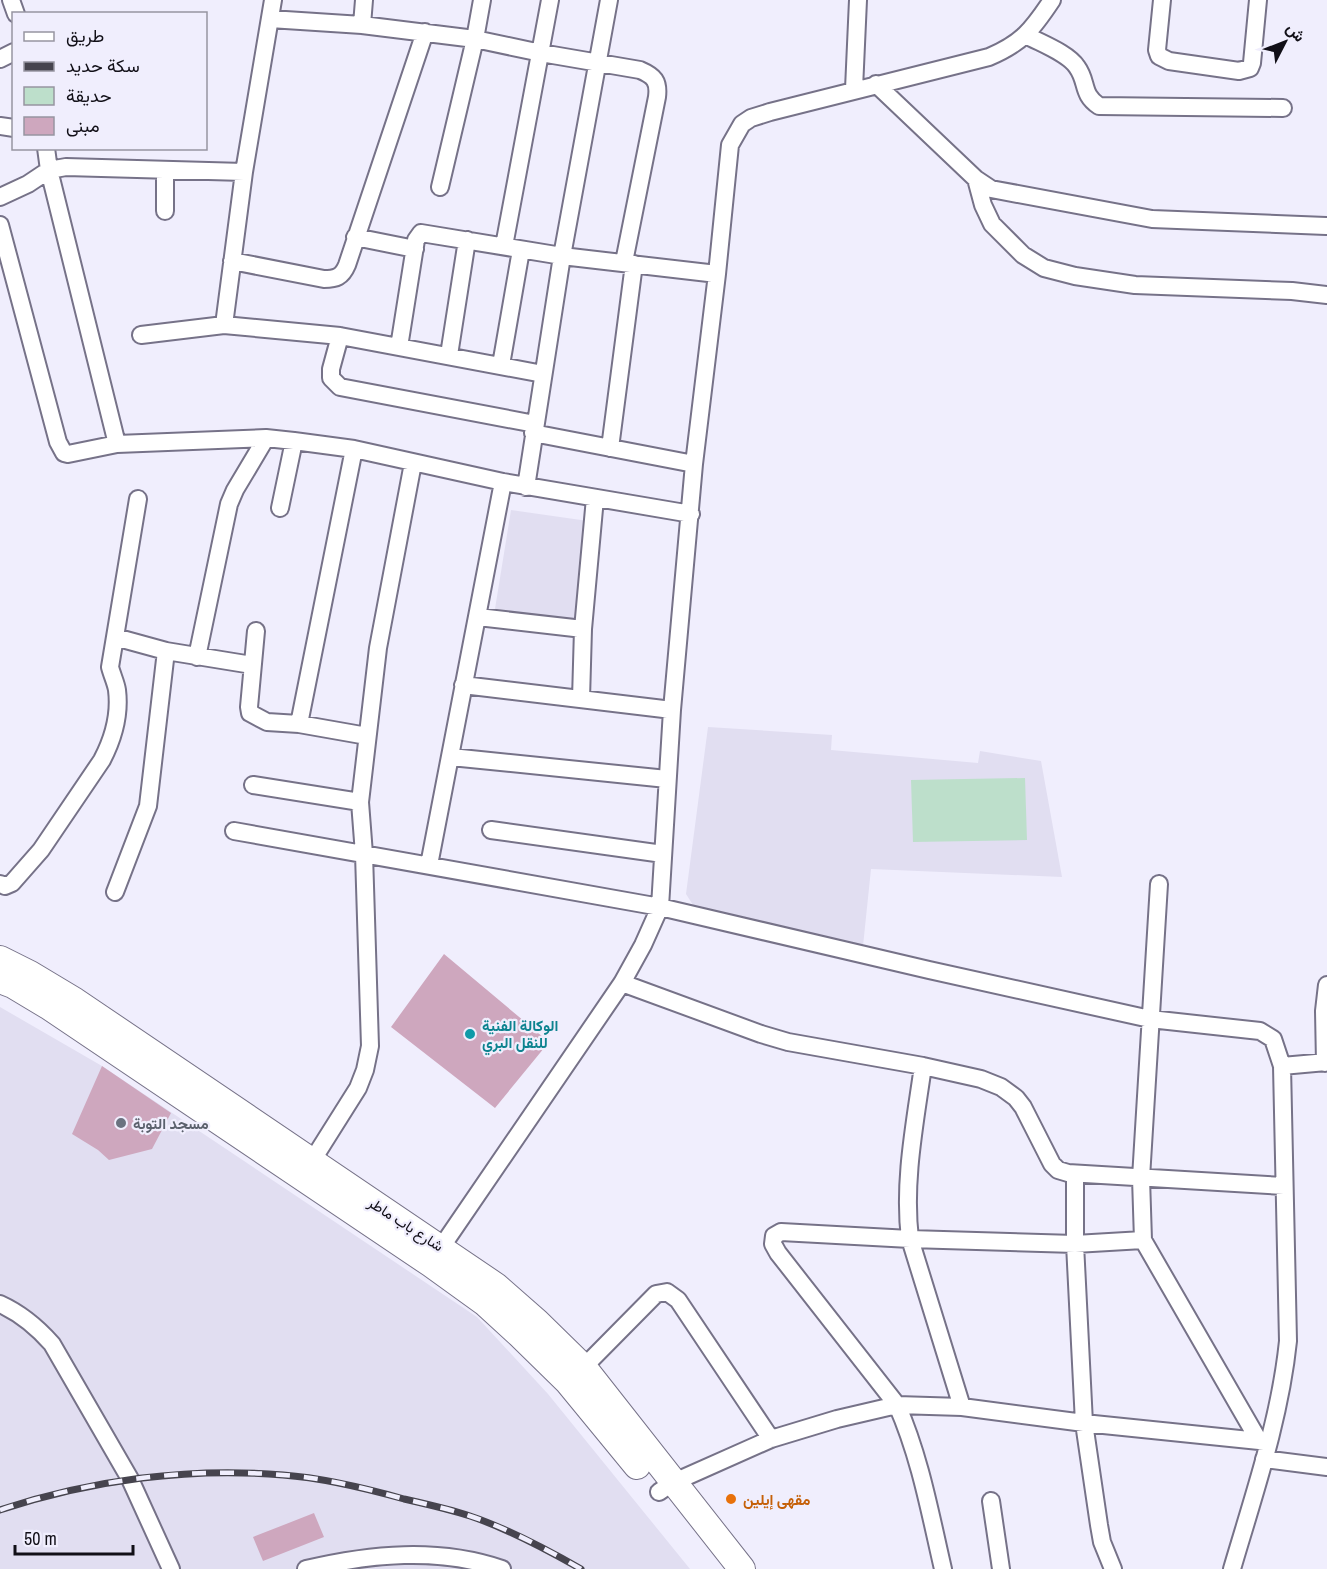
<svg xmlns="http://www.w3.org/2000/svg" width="1327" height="1569" font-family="'Archivo Narrow',Vazirmatn,sans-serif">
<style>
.built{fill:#e1def1}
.green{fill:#bddfcb}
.building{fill:#cea7be}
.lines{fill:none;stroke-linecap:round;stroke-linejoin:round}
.minor-casing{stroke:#767288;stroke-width:20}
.primary-casing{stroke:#767288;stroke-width:28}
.minor{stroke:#fff;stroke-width:16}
.primary{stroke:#fff;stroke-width:26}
.rail-casing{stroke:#46444e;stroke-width:7}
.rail{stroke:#f0eefd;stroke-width:4.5;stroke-dasharray:14;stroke-linecap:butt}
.culture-dot{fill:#0f9aa8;stroke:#f0eefd;stroke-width:2}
.worship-dot{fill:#6b7280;stroke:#f0eefd;stroke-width:2}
.food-dot{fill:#e8710a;stroke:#f0eefd;stroke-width:2}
.labels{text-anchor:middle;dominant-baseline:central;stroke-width:4.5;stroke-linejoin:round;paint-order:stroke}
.culture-label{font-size:15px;font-weight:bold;fill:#0d838f;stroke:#f0eefd;text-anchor:start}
.worship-label{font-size:15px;font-weight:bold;fill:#5b616d;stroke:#f0eefd;text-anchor:start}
.street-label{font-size:15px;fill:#110f17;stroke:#f0eefd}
.food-label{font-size:15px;font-weight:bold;fill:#c56008;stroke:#f0eefd;text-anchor:start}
</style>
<rect width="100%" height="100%" fill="#f0eefd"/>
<path class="built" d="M511,510L588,521L573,631L494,615Z
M708,727L832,735L831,750L978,763L980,751L1041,761L1062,877L871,869L863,946L693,905L686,894Z
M0,1007L102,1066L477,1317L548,1394L690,1569H0Z"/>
<path class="green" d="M1025,778L1027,840L913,842L911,780Z"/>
<path class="building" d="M444,954L549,1042L495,1108L391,1027Z
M102,1066L171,1113L152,1149L109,1160L98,1150L72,1134Z
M314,1513L324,1537L263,1561L253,1537Z"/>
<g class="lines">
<g class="minor-casing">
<path id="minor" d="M11,0L16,14
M1162,0L1157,50L1159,56L1169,61L1239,71L1250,68L1252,63L1258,0
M270,19L362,25L475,39L541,53L640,70C654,76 659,81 657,97L624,262
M362,25L364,0
M1026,35C1040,43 1068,53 1077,67C1088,82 1081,94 1099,106L1283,108
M0,59L14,52
M876,84L976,179L991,189L1152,219L1326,226
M854,89L858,0
M0,126L14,128
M46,148L49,170L117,444
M976,179L983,205L992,224L1023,255L1044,268L1075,276L1135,285L1292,291L1327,295
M440,187L475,39L482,0
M0,197L28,184L49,170L66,167L244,172
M165,211V171
M0,225L58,442L64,453L68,454L117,444L266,438L294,441L354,449L503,482L691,514
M355,237L415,249
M504,246L550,0
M232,261L324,279C336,279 342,277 347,265L425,32
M224,325L244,172L273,0
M141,335L224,325L340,336L543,374
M340,336L331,369V378L340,387L535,424
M399,347L416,240L421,233L562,256L717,274
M449,355L467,240
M501,365L521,250
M533,433L694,464
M610,448L634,264
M526,487L562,256L609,0
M280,508L294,441
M478,617L583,629
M256,631L249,707L250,713L267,722L299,724L367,736
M115,637L166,651L252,665
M197,657L229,504L235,490L266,438
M463,685L672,710
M581,699L583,629L595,498
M299,724L354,449
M451,757L667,779
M253,785L360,802
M491,830L663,854
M234,831L660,907L929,970L1150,1019L1260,1031L1273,1039L1282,1066
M429,865L503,482
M0,884L5,886L12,883L41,850L102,760C113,739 120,714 117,690C116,683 112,675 110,667L138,499
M1159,884L1141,1178L1143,1240L1259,1441
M115,892L148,806L166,651
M622,983L761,1034L788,1042L923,1066L981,1079L1001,1087L1016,1098L1023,1107L1052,1164L1058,1170L1068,1173L1284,1186
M1325,1063L1324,1011L1327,985
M923,1066C915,1123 903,1182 910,1239L962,1407
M307,1169L358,1088L365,1070L370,1046L364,854L360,802L378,648L413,463
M1075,1174V1244L1084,1423L1099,1525L1102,1542L1113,1569
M436,1255L622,983L643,945L660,907L672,710L694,464L717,274L730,145L742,124L751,118L770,112L989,57C1022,43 1032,30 1052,0
M0,1304C22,1314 37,1327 52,1344L130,1479L171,1569
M576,1375L656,1294L667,1292L678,1300L771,1439
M1264,1459L1327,1467
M659,1492L672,1483L771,1439L837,1419L897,1405L962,1407L1084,1423L1269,1442
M991,1501L1001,1569
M306,1569C370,1554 438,1547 502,1569
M943,1569C930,1513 920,1457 897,1405L778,1253L773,1244L774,1236L781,1232L910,1239L1075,1244L1143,1240
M1232,1569C1254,1494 1280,1419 1288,1341L1282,1066L1327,1062"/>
</g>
<g class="primary-casing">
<path id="primary" d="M0,959L30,974L75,1001L496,1286L537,1322L584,1368L742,1569
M0,980L13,985L48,1006L431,1264L485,1303L520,1335L568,1382L637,1466"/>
</g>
<use href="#minor" class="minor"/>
<use href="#primary" class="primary"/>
<g class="rail-casing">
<path id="rail" d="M0,1510C90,1480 189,1467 283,1475C324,1478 365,1488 404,1499C426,1504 449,1509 470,1516C509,1529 546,1549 581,1569"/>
</g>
<use href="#rail" class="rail"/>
</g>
<circle class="culture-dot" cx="470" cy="1034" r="6"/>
<circle class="worship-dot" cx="121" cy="1123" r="6"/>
<circle class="food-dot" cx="731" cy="1499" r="6"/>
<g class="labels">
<g class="culture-label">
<text x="482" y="1025">الوكالة الفنية<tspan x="482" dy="17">للنقل البري</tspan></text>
</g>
<g class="worship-label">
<text x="133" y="1123">مسجد التوبة</text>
</g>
<g class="street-label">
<text transform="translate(406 1224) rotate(33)">شارع باب ماطر</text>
</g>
<g class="food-label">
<text x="743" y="1499">مقهى إيلين</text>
</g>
</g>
<rect x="12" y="12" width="195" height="138" fill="#f0eefd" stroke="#9795a1" stroke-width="1.5"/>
<rect x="24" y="32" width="30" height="9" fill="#ffffff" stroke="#9795a1" stroke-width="1.5"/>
<text x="66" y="42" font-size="18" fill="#110f17">طريق</text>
<rect x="24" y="62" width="30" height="9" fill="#46444e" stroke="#9795a1" stroke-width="1.5"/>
<text x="66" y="72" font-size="18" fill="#110f17">سكة حديد</text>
<rect x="24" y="87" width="30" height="18" fill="#bddfcb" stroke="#9795a1" stroke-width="1.5"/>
<text x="66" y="102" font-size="18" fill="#110f17">حديقة</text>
<rect x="24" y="117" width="30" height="18" fill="#cea7be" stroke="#9795a1" stroke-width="1.5"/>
<text x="66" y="132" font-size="18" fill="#110f17">مبنى</text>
<g transform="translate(1285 42) rotate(48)" stroke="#f0eefd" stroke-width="4.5" paint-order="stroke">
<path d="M0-4.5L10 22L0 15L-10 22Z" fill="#110f17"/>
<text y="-9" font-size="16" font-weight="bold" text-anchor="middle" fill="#110f17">ش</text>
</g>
<path d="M15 1545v9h118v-9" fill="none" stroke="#110f17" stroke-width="3"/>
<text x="24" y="1545" font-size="18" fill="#110f17" stroke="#f0eefd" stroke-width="4.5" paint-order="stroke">50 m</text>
</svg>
